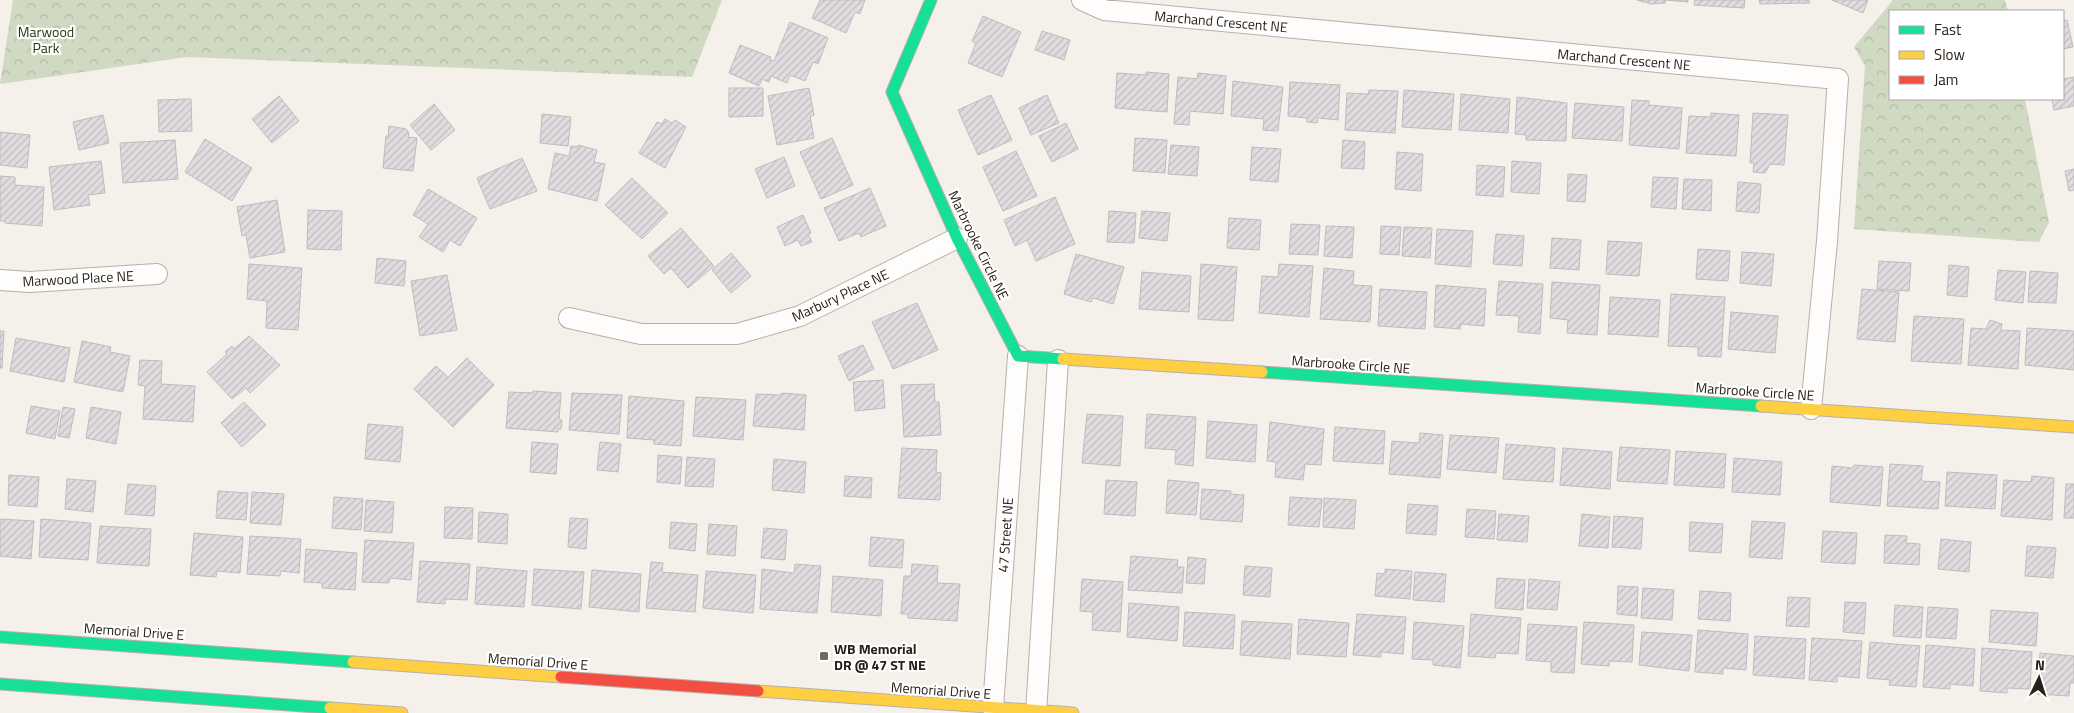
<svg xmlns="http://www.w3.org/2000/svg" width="2074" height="713" font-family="'Titillium Web',sans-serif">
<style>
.park{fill:url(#park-crowns)}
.building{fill:url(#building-hatch);stroke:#bfbbbe}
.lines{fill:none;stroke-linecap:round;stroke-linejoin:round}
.street-casing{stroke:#b7b0aa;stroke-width:22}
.fast-casing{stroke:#b7b0aa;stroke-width:13}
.slow-casing{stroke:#b7b0aa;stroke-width:13}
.jam-casing{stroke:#b7b0aa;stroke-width:13}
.street{stroke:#fefdfc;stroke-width:20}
.fast{stroke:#16e098;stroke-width:11}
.slow{stroke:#ffcf43;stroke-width:11}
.jam{stroke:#f24e42;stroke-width:11}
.poi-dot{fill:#726962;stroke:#fff;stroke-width:2}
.labels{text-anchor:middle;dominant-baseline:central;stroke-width:4.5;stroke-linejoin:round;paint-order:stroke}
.street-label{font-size:14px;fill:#2b2018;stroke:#fff}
.park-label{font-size:14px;fill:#1e3604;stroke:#fff}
.poi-label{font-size:14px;font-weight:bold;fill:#2b2018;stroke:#fff;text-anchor:start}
</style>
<defs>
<pattern id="park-crowns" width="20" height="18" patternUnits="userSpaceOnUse" patternTransform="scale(1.25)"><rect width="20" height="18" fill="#d0d9c2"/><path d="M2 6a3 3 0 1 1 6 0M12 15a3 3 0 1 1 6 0" fill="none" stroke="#b3baa6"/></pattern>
<pattern id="building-hatch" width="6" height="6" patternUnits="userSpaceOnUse" patternTransform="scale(1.25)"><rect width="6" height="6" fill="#e1dce0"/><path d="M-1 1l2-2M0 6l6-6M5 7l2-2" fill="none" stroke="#c1bcbf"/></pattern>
</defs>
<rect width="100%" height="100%" fill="#f6f0eb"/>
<path class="park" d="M13,0H722L692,77L187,57L0,84Z
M1893,0H2005L2008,11H1890V99H2025L2049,222L2039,242L1854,229L1865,66L1854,47Z"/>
<path class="building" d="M820,0H865L860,14L855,12L846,33L812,18Z
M1637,0H1688V2L1666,0L1665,3L1651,4Z
M1695,0H1745L1744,8L1694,5Z
M1759,0H1809L1810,3L1760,4Z
M1832,0H1868L1863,13Z
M983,16L1021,32L1002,77L968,63L976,43L972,41Z
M2067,20L2073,47L2063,49V21Z
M790,22L828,38L818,64L813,62L805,81L790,75L787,83L771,76L769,82L762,79L759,86L729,73L740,45L771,57L770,60L774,61Z
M1042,31L1070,40L1064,60L1035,50Z
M1146,72L1169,74L1167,112L1115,108L1117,73L1146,75Z
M1198,73L1226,76L1223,114L1190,111L1189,125L1174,124L1178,77L1197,79Z
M2074,77V106L2054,110L2052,99H2063V79Z
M1233,81L1283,87L1278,131L1263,130L1264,119L1231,116Z
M1290,82L1340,85L1338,120L1318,118L1317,123L1307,122V118L1288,116Z
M729,88H763V116L729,117Z
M809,88L814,115L810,116L814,138L777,145L768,96Z
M1369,90L1398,91L1395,133L1345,130L1347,93L1368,94Z
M1404,90L1454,94L1451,130L1402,127Z
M1461,94L1510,99L1508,133L1459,130Z
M991,95L1012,140L978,155L958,110Z
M1047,95L1059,123L1031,135L1019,108Z
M279,96L299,121L272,143L252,119Z
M1517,97L1567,103L1566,141L1526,140V135L1515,134Z
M191,99L192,131L159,132L158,100Z
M1632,100L1649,101V105L1682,108L1679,149L1629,145Z
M1575,103L1624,107L1622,141L1572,138Z
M434,104L455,130L431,150L410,125Z
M1711,113L1739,115L1736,156L1686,153L1689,116L1711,117Z
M1753,113L1788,115L1784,165L1770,164L1765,173L1753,172L1754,163H1750Z
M542,114L571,117L568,146L540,143Z
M103,115L109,143L79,150L73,122Z
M665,119L672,123L675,120L686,127L665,168L639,153L657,122L662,124Z
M1066,123L1078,149L1052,162L1039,136Z
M389,126L406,129L409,133L408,137L417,138L413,171L383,168L386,136H388Z
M0,132L30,135L27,168L0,165Z
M832,138L853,185L821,199L800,152Z
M1135,138L1167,140L1165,173L1133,171Z
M205,139L252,168L232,201L185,172Z
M175,140L178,179L123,183L120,143Z
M1343,140L1365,142L1364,169L1341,168Z
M578,145L597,150L594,162L605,164L597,201L548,189L555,153L569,156L571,146L578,147Z
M1171,145L1199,147L1197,176L1168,174Z
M1252,147L1281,149L1278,182L1250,180Z
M1016,151L1037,196L1003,211L983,167Z
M1397,152L1423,154L1421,191L1395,189Z
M784,157L795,186L767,198L755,169Z
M522,158L537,191L490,209L477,178Z
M101,161L105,193L88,195L90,205L54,210L49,167Z
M1512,161L1541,163L1539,194L1511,192Z
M1477,165L1505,167L1503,197L1476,195Z
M2074,169V190L2069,191L2065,171Z
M1568,174L1587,175L1585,202L1567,201Z
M0,176L15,177V185L44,187L42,226L5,223V221H0Z
M1653,177L1678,178L1676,209L1651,207Z
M632,178L668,213L642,239L605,205Z
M1684,179L1712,180L1711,211L1682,209Z
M1738,182L1761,184L1759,213L1736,211Z
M870,188L886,226L861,237L859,233L839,241L824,208Z
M428,189L477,218L460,246L450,240L443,252L419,237L428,224L413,215Z
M1055,197L1075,244L1036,261L1027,240L1015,246L1004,220Z
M277,200L285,252L250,258L246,235L242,236L237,207Z
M308,210L342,211L341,250L307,249Z
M1109,211L1136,213L1134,243L1107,242Z
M1142,211L1170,213L1167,241L1139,238Z
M803,215L811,233L808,234L812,242L801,246L798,240L785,246L777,227Z
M1229,218L1261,220L1259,250L1227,248Z
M1291,224L1320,225L1318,255L1289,254Z
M1326,226L1354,227L1352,258L1324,256Z
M1381,226L1401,227L1399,255L1380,254Z
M1404,227L1432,228L1430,258L1402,256Z
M681,228L714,266L688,288L671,268L664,274L648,256Z
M1437,229L1473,231L1471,267L1435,264Z
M1496,234L1524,236L1522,266L1493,264Z
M1552,238L1581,240L1579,270L1550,268Z
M1608,241L1642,243L1639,276L1606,274Z
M1698,249L1730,251L1728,281L1696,279Z
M1742,252L1774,254L1771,286L1740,283Z
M731,253L751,276L731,293L712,270Z
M1076,254L1124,267L1113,304L1093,298L1091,302L1064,294Z
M377,258L406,261L404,286L375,283Z
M1879,261L1911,263L1909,291L1877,289Z
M249,264L302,268L298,330L266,328L267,301L247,299Z
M1201,264L1237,267L1233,321L1198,319Z
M1279,264L1313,266L1309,317L1259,313L1262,276L1278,277Z
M1949,265L1969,267L1967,297L1947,295Z
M1324,268L1354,271L1353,285L1372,286L1370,322L1320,319Z
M1998,270L2026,272L2023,303L1995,300Z
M2030,271L2058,273L2056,303L2028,302Z
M1142,272L1191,276L1189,312L1139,309Z
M447,275L457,330L420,336L411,281Z
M1499,281L1543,284L1540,334L1518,332L1519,316L1496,315Z
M1552,282L1600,285L1597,335L1567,333L1568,320L1550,318Z
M1436,285L1486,289L1484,326L1461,324L1460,329L1434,327Z
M1380,289L1427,292L1425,329L1378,326Z
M1862,289L1899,292L1895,342L1857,339Z
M1671,294L1725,297L1721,357L1698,356V347L1668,346Z
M1610,297L1660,300L1658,337L1608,334Z
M917,303L938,350L893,369L872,322Z
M1731,312L1778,316L1775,353L1728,349Z
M1914,316L1964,319L1961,364L1911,361Z
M1990,320L2002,324L2001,330L2020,331L2018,369L1968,365L1971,328L1986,329Z
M2027,328L2074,331V370L2025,365Z
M0,331H4L2,368H0Z
M249,336L280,365L250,393L246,388L232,399L207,372L227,354L225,352L232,346L234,349Z
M16,338L70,348L64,382L10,371Z
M82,341L111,347L110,352L130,356L123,392L74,382Z
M863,345L874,369L849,381L838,356Z
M467,358L494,385L453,427L414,389L436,366L448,377Z
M140,360L162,361L161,384L195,386L193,422L143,419L145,386L138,385Z
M883,380L885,408L855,411L853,382Z
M934,384L935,402H939L941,435L904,437L901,385Z
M533,391L561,393L559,419L562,420L561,429H558V432L506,428L509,392L533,393Z
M572,393L622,395L619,434L569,430Z
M782,393L806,395L804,430L753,426L756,394L781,395Z
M629,396L684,401L681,446L654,444V440L627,438Z
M696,397L746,400L743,440L693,436Z
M244,402L266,425L242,447L221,423Z
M31,406L60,411L55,439L26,433Z
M63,407L75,409L69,438L58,436Z
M91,407L121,412L116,444L86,438Z
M1087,414L1123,416L1120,466L1082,463Z
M1147,414L1196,417L1193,466L1175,464L1176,450L1145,448Z
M1208,421L1257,425L1255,462L1206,458Z
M1270,422L1324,429L1321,465L1305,464L1303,480L1275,477L1276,462L1267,461Z
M368,424L403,427L400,462L365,459Z
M1335,427L1385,431L1383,464L1333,461Z
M1420,433L1443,435L1440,478L1389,474L1392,441L1419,443Z
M1450,435L1499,438L1496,473L1447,469Z
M532,442L558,444L556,474L530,472Z
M600,442L621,444L618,472L597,470Z
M1506,444L1555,448L1553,482L1503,479Z
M1620,447L1670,450L1667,484L1617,481Z
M902,448L937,450L936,472L941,473L940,500L898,498Z
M1563,448L1612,452L1610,489L1560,485Z
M1676,451L1726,454L1724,488L1674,485Z
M658,455L682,457L680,484L657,482Z
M687,457L715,459L713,487L685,486Z
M1734,458L1782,462L1780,495L1732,492Z
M774,459L806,462L804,493L772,490Z
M1890,464L1923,466L1921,481L1940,482L1938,509L1887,506Z
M1854,465L1883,467L1880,506L1830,502L1832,466L1853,468Z
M1947,472L1997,475L1995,509L1945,506Z
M9,475L39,477L37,507L8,505Z
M845,476L872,478L871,498L844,496Z
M2032,476L2054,478L2052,520L2001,516L2004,480L2031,482Z
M67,479L96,481L93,512L65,509Z
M1106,480L1137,482L1135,516L1104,514Z
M1168,480L1199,483L1196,515L1166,513Z
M128,484L156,486L154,516L125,514Z
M2066,484H2074V518H2064Z
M1202,489L1231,491L1230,494L1244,495L1242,522L1200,519Z
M218,491L248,493L246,520L216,518Z
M252,492L284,494L281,525L250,523Z
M334,497L363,499L361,530L332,528Z
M1290,497L1322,499L1319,527L1288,525Z
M1324,498L1356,500L1354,529L1323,527Z
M366,500L394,502L392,533L364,531Z
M1408,504L1438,506L1436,535L1406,533Z
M445,507L473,508L472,539L444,538Z
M1467,509L1496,511L1494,539L1465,537Z
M479,512L508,514L507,544L478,542Z
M1499,514L1529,516L1527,542L1497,540Z
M1582,514L1610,517L1608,548L1579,546Z
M1614,516L1643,518L1641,549L1612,547Z
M570,518L588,519L586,549L568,547Z
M0,519L34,521L31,559L0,556Z
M41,519L91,523L88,560L39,557Z
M1752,521L1785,523L1782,559L1749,557Z
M671,522L697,524L695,551L669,548Z
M1690,522L1723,524L1721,553L1689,551Z
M709,524L737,526L735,556L707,554Z
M100,526L151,529L149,566L97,563Z
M764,528L787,530L785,560L761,558Z
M1823,531L1857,533L1855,564L1821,562Z
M194,533L243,537L240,573L217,571L216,577L190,575Z
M1885,535L1907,536L1906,543L1920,544L1919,565L1884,563Z
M250,536L301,539L299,573L281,571L280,576L247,574Z
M871,537L904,540L902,568L869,566Z
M1941,539L1971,542L1969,572L1938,569Z
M365,540L414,543L411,580L390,578L389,583L362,582Z
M2027,546L2056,548L2053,578L2025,576Z
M306,549L357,553L355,590L322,588V583L304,582Z
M1131,556L1178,560L1177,567H1184L1182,593L1128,590Z
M1188,557L1206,559L1204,584L1186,583Z
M420,561L470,564L467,600L445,599V604L417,602Z
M651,562L663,563L662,572L698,575L695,612L646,608Z
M795,564L821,566L817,613L760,609L762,569L794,573Z
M912,564L938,566L937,583L960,584L957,621L908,618V614H901L904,576H911Z
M1245,566L1272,568L1270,597L1243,595Z
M477,567L527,571L524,607L475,604Z
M534,569L584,572L581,609L532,605Z
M1385,569L1412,571L1410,599L1375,596L1377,573L1385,574Z
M592,570L641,574L639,612L589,607Z
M706,571L756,575L753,613L703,608Z
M1415,572L1446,574L1444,602L1413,600Z
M833,576L883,580L881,616L831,612Z
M1497,578L1525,580L1523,610L1495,608Z
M1082,579L1123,582L1120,632L1092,630L1093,612L1080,611Z
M1529,579L1560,582L1557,610L1527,608Z
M1618,586L1638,587L1637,616L1617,614Z
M1643,588L1674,590L1672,620L1641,618Z
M1700,591L1731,593L1730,621L1698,619Z
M1788,597L1810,598L1809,627L1786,626Z
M1845,602L1866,603L1864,634L1843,632Z
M1129,603L1179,607L1177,641L1127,637Z
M1895,605L1923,607L1921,638L1893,636Z
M1928,607L1958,609L1956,639L1926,637Z
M1991,610L2038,613L2036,646L1989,642Z
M1185,612L1235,615L1233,649L1183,646Z
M1357,614L1406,617L1403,654L1381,652V657L1353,655Z
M1471,614L1521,618L1518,654L1496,653L1495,658L1468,656Z
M1299,619L1349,623L1346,657L1297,654Z
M1242,621L1292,624L1290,659L1240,655Z
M1414,622L1464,626L1460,668L1433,665V660L1412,659Z
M1584,622L1634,625L1632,662L1609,661V666L1581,664Z
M1528,624L1577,627L1574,673L1551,672V662L1526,660Z
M1698,630L1748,634L1746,670L1723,668V674L1695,672Z
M1642,632L1692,635L1689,671L1639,665Z
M1755,636L1806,639L1804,679L1753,675Z
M1812,638L1862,641L1859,678L1837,676V682L1809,680Z
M1870,642L1920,646L1916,687L1889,685L1890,680L1867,678Z
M1926,645L1975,649L1973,686L1950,684V689L1923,687Z
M1982,648L2032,652L2030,689L2007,688V693L1980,691Z
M2040,653L2074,656V683H2070L2069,696L2037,694Z"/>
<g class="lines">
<g class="street-casing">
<path id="street" d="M1082,0L1104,10L1838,79L1827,241L1811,409
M0,280L30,282L157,274
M569,318L641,334H737L800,316L957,238
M995,713L993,708L1018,356
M1036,713L1058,360"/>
</g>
<g class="fast-casing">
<path id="fast" d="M931,0L892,92L957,238L1018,356L1063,359
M1262,372L1761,406
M0,637L353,662
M0,684L330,708"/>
</g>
<g class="slow-casing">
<path id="slow" d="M1063,359L1262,372
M1761,406L2074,427
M353,662L561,677
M758,691L1073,713
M330,708L402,713"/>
</g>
<g class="jam-casing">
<path id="jam" d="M561,677L758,691"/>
</g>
<use href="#street" class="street"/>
<use href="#fast" class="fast"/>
<use href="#slow" class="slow"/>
<use href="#jam" class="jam"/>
</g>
<rect class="poi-dot" x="819" y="651" width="10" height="10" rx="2.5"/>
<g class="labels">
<g class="street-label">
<text transform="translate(1221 21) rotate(5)">Marchand Crescent NE</text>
<text transform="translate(1624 59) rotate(5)">Marchand Crescent NE</text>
<text transform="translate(979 245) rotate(64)">Marbrooke Circle NE</text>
<text transform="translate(78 278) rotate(-3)">Marwood Place NE</text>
<text transform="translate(840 295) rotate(-25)">Marbury Place NE</text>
<text transform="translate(1351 364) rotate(4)">Marbrooke Circle NE</text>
<text transform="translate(1755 391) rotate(4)">Marbrooke Circle NE</text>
<text transform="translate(1005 535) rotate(-86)">47 Street NE</text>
<text transform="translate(134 631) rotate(4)">Memorial Drive E</text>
<text transform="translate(538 661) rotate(4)">Memorial Drive E</text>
<text transform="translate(941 690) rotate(4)">Memorial Drive E</text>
</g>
<g class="park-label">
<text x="46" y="31">Marwood<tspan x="46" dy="16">Park</tspan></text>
</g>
<g class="poi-label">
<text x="834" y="648">WB Memorial<tspan x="834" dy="16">DR @ 47 ST NE</tspan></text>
</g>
</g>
<rect x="1889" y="10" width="175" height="90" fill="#ffffff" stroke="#aaa6a3"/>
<rect x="1899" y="26" width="25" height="8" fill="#16e098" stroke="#aaa6a3"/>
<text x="1934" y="35" font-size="15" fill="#2b2018">Fast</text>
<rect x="1899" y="51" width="25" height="8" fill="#ffcf43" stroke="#aaa6a3"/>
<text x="1934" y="60" font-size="15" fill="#2b2018">Slow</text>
<rect x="1899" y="76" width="25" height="8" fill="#f24e42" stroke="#aaa6a3"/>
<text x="1934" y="85" font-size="15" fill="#2b2018">Jam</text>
<g transform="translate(2039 678) rotate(4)" stroke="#ffffff" stroke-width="4" paint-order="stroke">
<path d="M0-4L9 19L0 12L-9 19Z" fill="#2b2018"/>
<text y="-8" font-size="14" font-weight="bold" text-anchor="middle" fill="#2b2018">N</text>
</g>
</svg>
